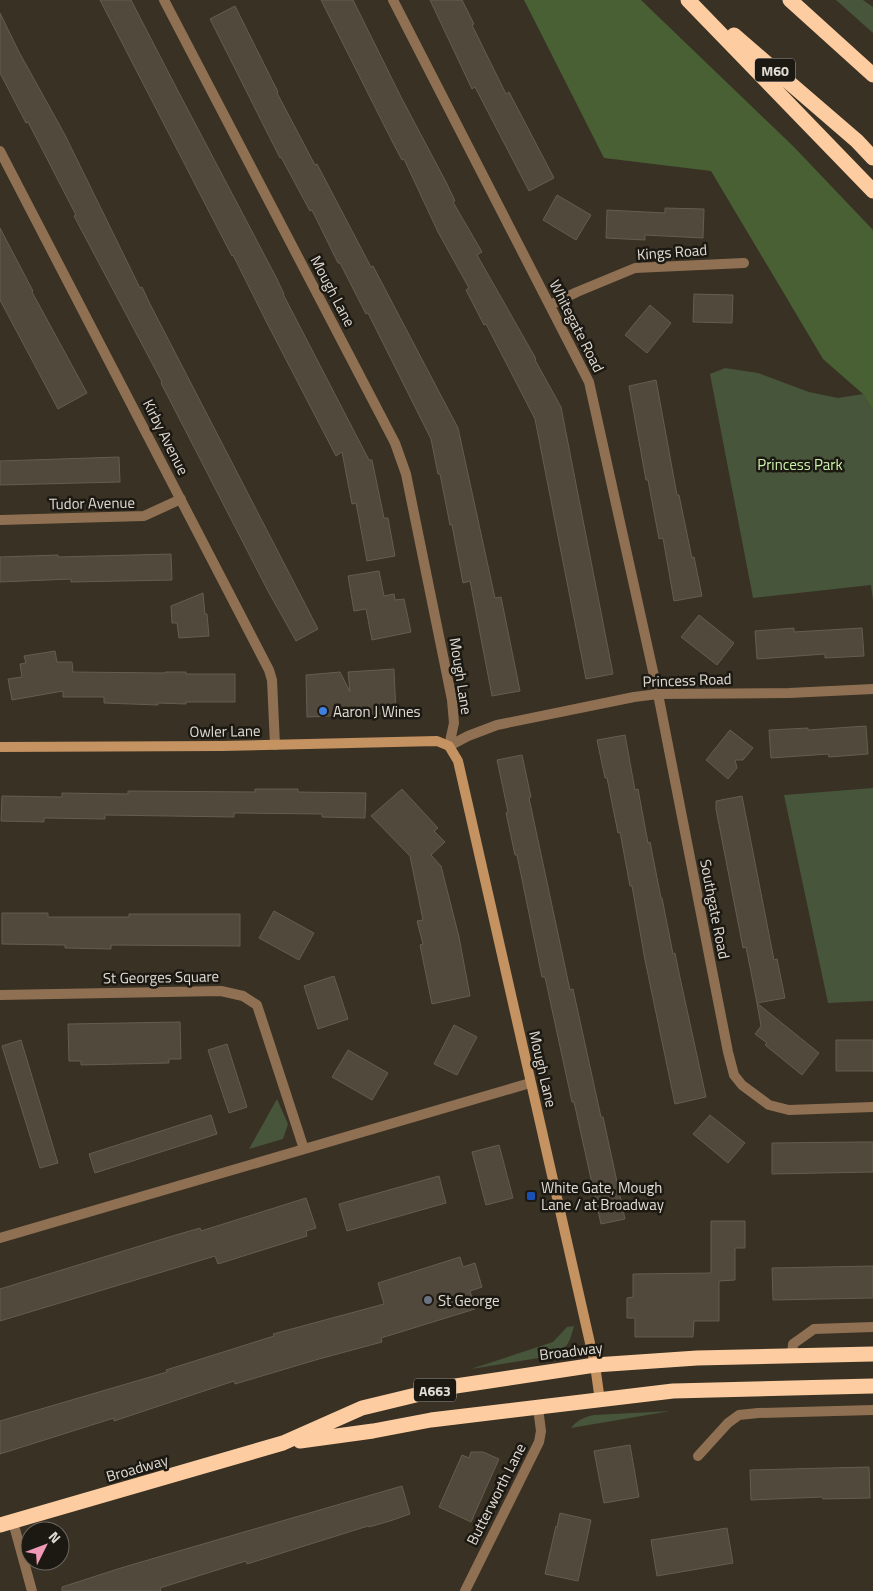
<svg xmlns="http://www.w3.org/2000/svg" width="873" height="1591" font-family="'Titillium Web',sans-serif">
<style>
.green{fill:#47553a}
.forest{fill:#496034}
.building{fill:#51493b;stroke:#655d4f}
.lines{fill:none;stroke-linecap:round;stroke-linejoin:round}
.lane{stroke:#907052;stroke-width:10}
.street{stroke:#907052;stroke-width:10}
.secondary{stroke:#c59261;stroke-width:10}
.highway{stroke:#fdcda1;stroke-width:15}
.shop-dot{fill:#3f7fe0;stroke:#1c1913;stroke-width:2}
.transit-dot{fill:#1a4fb4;stroke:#1c1913;stroke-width:2}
.worship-dot{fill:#6b7280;stroke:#1c1913;stroke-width:2}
.labels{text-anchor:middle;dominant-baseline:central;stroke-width:5;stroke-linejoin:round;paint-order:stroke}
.shield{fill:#1c1913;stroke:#a5a199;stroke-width:1}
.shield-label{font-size:14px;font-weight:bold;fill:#e0dbd3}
.street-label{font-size:15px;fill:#e0dbd3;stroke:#1c1913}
.park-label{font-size:15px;fill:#cbf1aa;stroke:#1c1913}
.poi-label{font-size:15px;fill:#e0dbd3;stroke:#1c1913;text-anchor:start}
</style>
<rect width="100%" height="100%" fill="#383124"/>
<path class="green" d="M836,0H863L873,7V33Z
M725,368L758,373L809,392L838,398L863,394L873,411V601L871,585L753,598L710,374Z
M873,788V1001L828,1003L784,795Z
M277,1099L288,1124L283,1139L249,1149Z
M574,1326C569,1344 569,1347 551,1356L471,1369L553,1342L567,1327Z
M671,1411L571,1428C577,1420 584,1417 594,1415Z"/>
<path class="forest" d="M524,0H641L794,147L873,230V411L863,394L823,359L711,171L604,158Z"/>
<path class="building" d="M100,0H131L178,91L276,277L284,294H283L369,460H372L384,518H388L395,556L367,561L356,503L352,504L342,452L336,456L266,321L233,255L232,256Z
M321,0H353L401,97L447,184L455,201L453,202L482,252L477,255L536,359L535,360L561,407L613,674L586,679L535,419L486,324L484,325L466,290L469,288L438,232L404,159L402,160L392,141Z
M430,0H462L474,24L472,25L506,94L509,92L554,178L529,191L475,87L472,89Z
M235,6L278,92L277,93L315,165L317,164L371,267L373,266L458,428L495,598L501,597L520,691L492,696L470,581L463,583L452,525H450L440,474H438L431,439L368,313L366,314L340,263H338L312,210L310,211L281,157L280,158L210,19Z
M0,13L19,52L65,135L140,288L142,287L150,304L318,629L296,641L268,591L161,383L162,382L74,216L76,215L41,147L28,122L26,123L0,73Z
M557,195L591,215L576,240L543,220Z
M665,208L704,209L703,238L645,235V240L606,238L607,210L665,213Z
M0,228L33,291L32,292L87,393L58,409L0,300Z
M694,294L733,295L732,323L693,322Z
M650,305L671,323L647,353L625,335Z
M656,380L677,495H679L692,558L694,557L702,596L674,601L663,538L659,539L648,480H646L629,386Z
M119,457L120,482L0,485V461Z
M171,554L172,580L71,582V579L0,582V557L58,555V557Z
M379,571L384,596L394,594L395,600L404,599L411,632L372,640L366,609L354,611L348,576Z
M203,593L205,614H207L209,636L179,638L177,623H172L171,606Z
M699,615L734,643L717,665L681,637Z
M794,628V632L862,628L864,656L825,658V654L757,659L755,631Z
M55,651L57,662H72L73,672L165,673V672H186V674H235V702H186V704L158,703V705L104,703V697H63V691L12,700L8,679L22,677L20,664L26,663L24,656Z
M394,669L396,713L307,717L306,675L340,672L350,692L348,672Z
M866,726L868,754L829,757L828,754L771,758L769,730L808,728V730Z
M730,730L753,748L743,760H735L737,768L728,779L706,760Z
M625,735L635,790L638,789L648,843L650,842L661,898H662L673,954L675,953L679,973L706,1097L675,1104L645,960L632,886H630L620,832L618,833L607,778H605L597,740Z
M522,755L531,797L529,798L570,990L573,989L601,1117H603L625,1219L601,1224L574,1102H572L545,977H542L517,855H515L506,813L508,812L497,760Z
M255,789H298V792L366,793L365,818L322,817V814L234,813V817L105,815V819L44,818V822L1,821L2,796L62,797V793L128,794V791L255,792Z
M402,789L438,828L434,831L445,842L431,855L441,866L459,937L470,996L432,1004L420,945L423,944L417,921L423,920L410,856L371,816Z
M742,796L774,960L777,959L785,998L757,1003L746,947L743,948L716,809V801Z
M274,911L314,933L299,960L259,938Z
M2,913H48V917H129V914H240V946L111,945V949L65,948V945L2,944Z
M334,976L348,1019L318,1029L304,986Z
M757,1003L819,1053L802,1075L765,1045L767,1043L755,1034L761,1026Z
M180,1022L181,1059H169V1063L81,1065V1061H69L68,1024Z
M454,1025L477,1037L457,1075L434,1064Z
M21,1040L58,1163L40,1168L2,1046Z
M836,1040H873V1071H836Z
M227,1044L247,1107L229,1113L208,1050Z
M348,1050L388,1073L372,1100L332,1077Z
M211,1115L217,1134L95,1173L89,1154Z
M710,1115L745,1143L728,1163L693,1134Z
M861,1142H873V1172L772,1174V1143Z
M499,1145L513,1198L486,1205L472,1152Z
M439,1176L446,1203L347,1231L339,1204Z
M306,1198L316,1228L306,1231L307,1236L218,1264L215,1256L0,1321V1289L169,1237L200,1228L201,1231Z
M711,1221H745V1248H735V1280L719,1281V1321H694L693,1337H635V1318H627V1298L633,1297V1274L711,1273Z
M460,1257L463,1267L475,1263L482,1287L470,1291L475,1309L381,1338L382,1342L319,1359L235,1384L234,1381L114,1421V1418L0,1454V1421L167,1372L166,1370L274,1336L273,1334L384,1304L378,1283Z
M873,1266V1298L773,1300L772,1268Z
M630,1445L639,1497L604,1503L594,1451Z
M471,1452H483L499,1459L471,1522L439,1507L462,1455L469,1458Z
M869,1467L870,1498L823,1499L822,1497L751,1500L750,1470Z
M402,1486L410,1514L390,1521L369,1527L368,1526L247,1564L246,1561L201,1575L160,1588L161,1591H62V1587L124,1567Z
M560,1513L591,1520L578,1581L545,1574L556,1526L557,1527Z
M727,1528L733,1563L657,1576L651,1540Z"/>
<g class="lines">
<path class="lane" d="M13,1522L32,1591"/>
<path class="street" d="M164,0L395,443L406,474L452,700L454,723L449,746
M393,0L589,382L658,694L728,1052L734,1075L742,1085L769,1105L789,1110L873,1107
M0,151L269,670L272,680L275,745
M550,305L577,292L635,268L744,263
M0,520L144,516L181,499
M449,746L468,736L497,725L634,697L658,694L789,693L873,689
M0,995L221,991L243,996L257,1005L304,1149
M0,1238L530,1083
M792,1355L793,1344L814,1329L873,1327
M698,1456L728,1423L739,1415L758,1413L873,1410
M465,1591L539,1442L541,1431L538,1408"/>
<path class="secondary" d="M0,747L222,746L437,741L449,746L458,761L595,1365L600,1401"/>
<path class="highway" d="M688,0L873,191
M790,0L873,75
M734,35L857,141L873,158
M300,1441L373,1431L431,1420L673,1391L873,1386
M0,1525L283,1443L362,1408L449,1387L595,1365L697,1358L873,1354"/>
</g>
<circle class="shop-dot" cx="323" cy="711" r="5"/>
<rect class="transit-dot" x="526" y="1191" width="10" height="10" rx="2.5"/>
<circle class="worship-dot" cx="428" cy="1300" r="5"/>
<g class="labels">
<g class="shield">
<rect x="755" y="58.5" width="40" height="23" rx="4"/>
<rect x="414" y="1378.5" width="42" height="23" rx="4"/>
</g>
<g class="shield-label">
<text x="775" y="70">M60</text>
<text x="435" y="1390">A663</text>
</g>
<g class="street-label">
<text transform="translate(672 252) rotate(-4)">Kings Road</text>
<text transform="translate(333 291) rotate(62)">Mough Lane</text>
<text transform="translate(577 326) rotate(63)">Whitegate Road</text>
<text transform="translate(166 437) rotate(63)">Kirby Avenue</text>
<text transform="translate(92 503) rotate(-1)">Tudor Avenue</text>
<text transform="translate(461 676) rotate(81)">Mough Lane</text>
<text transform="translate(687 680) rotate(-2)">Princess Road</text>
<text transform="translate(225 731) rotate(-1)">Owler Lane</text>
<text transform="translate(715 909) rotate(79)">Southgate Road</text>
<text transform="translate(161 977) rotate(-1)">St Georges Square</text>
<text transform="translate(543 1069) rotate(77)">Mough Lane</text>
<text transform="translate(571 1351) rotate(-7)">Broadway</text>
<text transform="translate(137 1468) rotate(-16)">Broadway</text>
<text transform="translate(496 1494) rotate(-63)">Butterworth Lane</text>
</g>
<g class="park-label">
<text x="800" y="464">Princess Park</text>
</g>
<g class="poi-label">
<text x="333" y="711">Aaron J Wines</text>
<text x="541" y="1187">White Gate, Mough<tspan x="541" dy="17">Lane / at Broadway</tspan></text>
<text x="438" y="1300">St George</text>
</g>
</g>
<g transform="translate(45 1546) rotate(48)"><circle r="24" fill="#1c1913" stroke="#6a6760"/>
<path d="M0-4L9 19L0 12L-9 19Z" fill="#f09ab7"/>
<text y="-8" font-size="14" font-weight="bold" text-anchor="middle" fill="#e0dbd3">N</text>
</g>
</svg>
